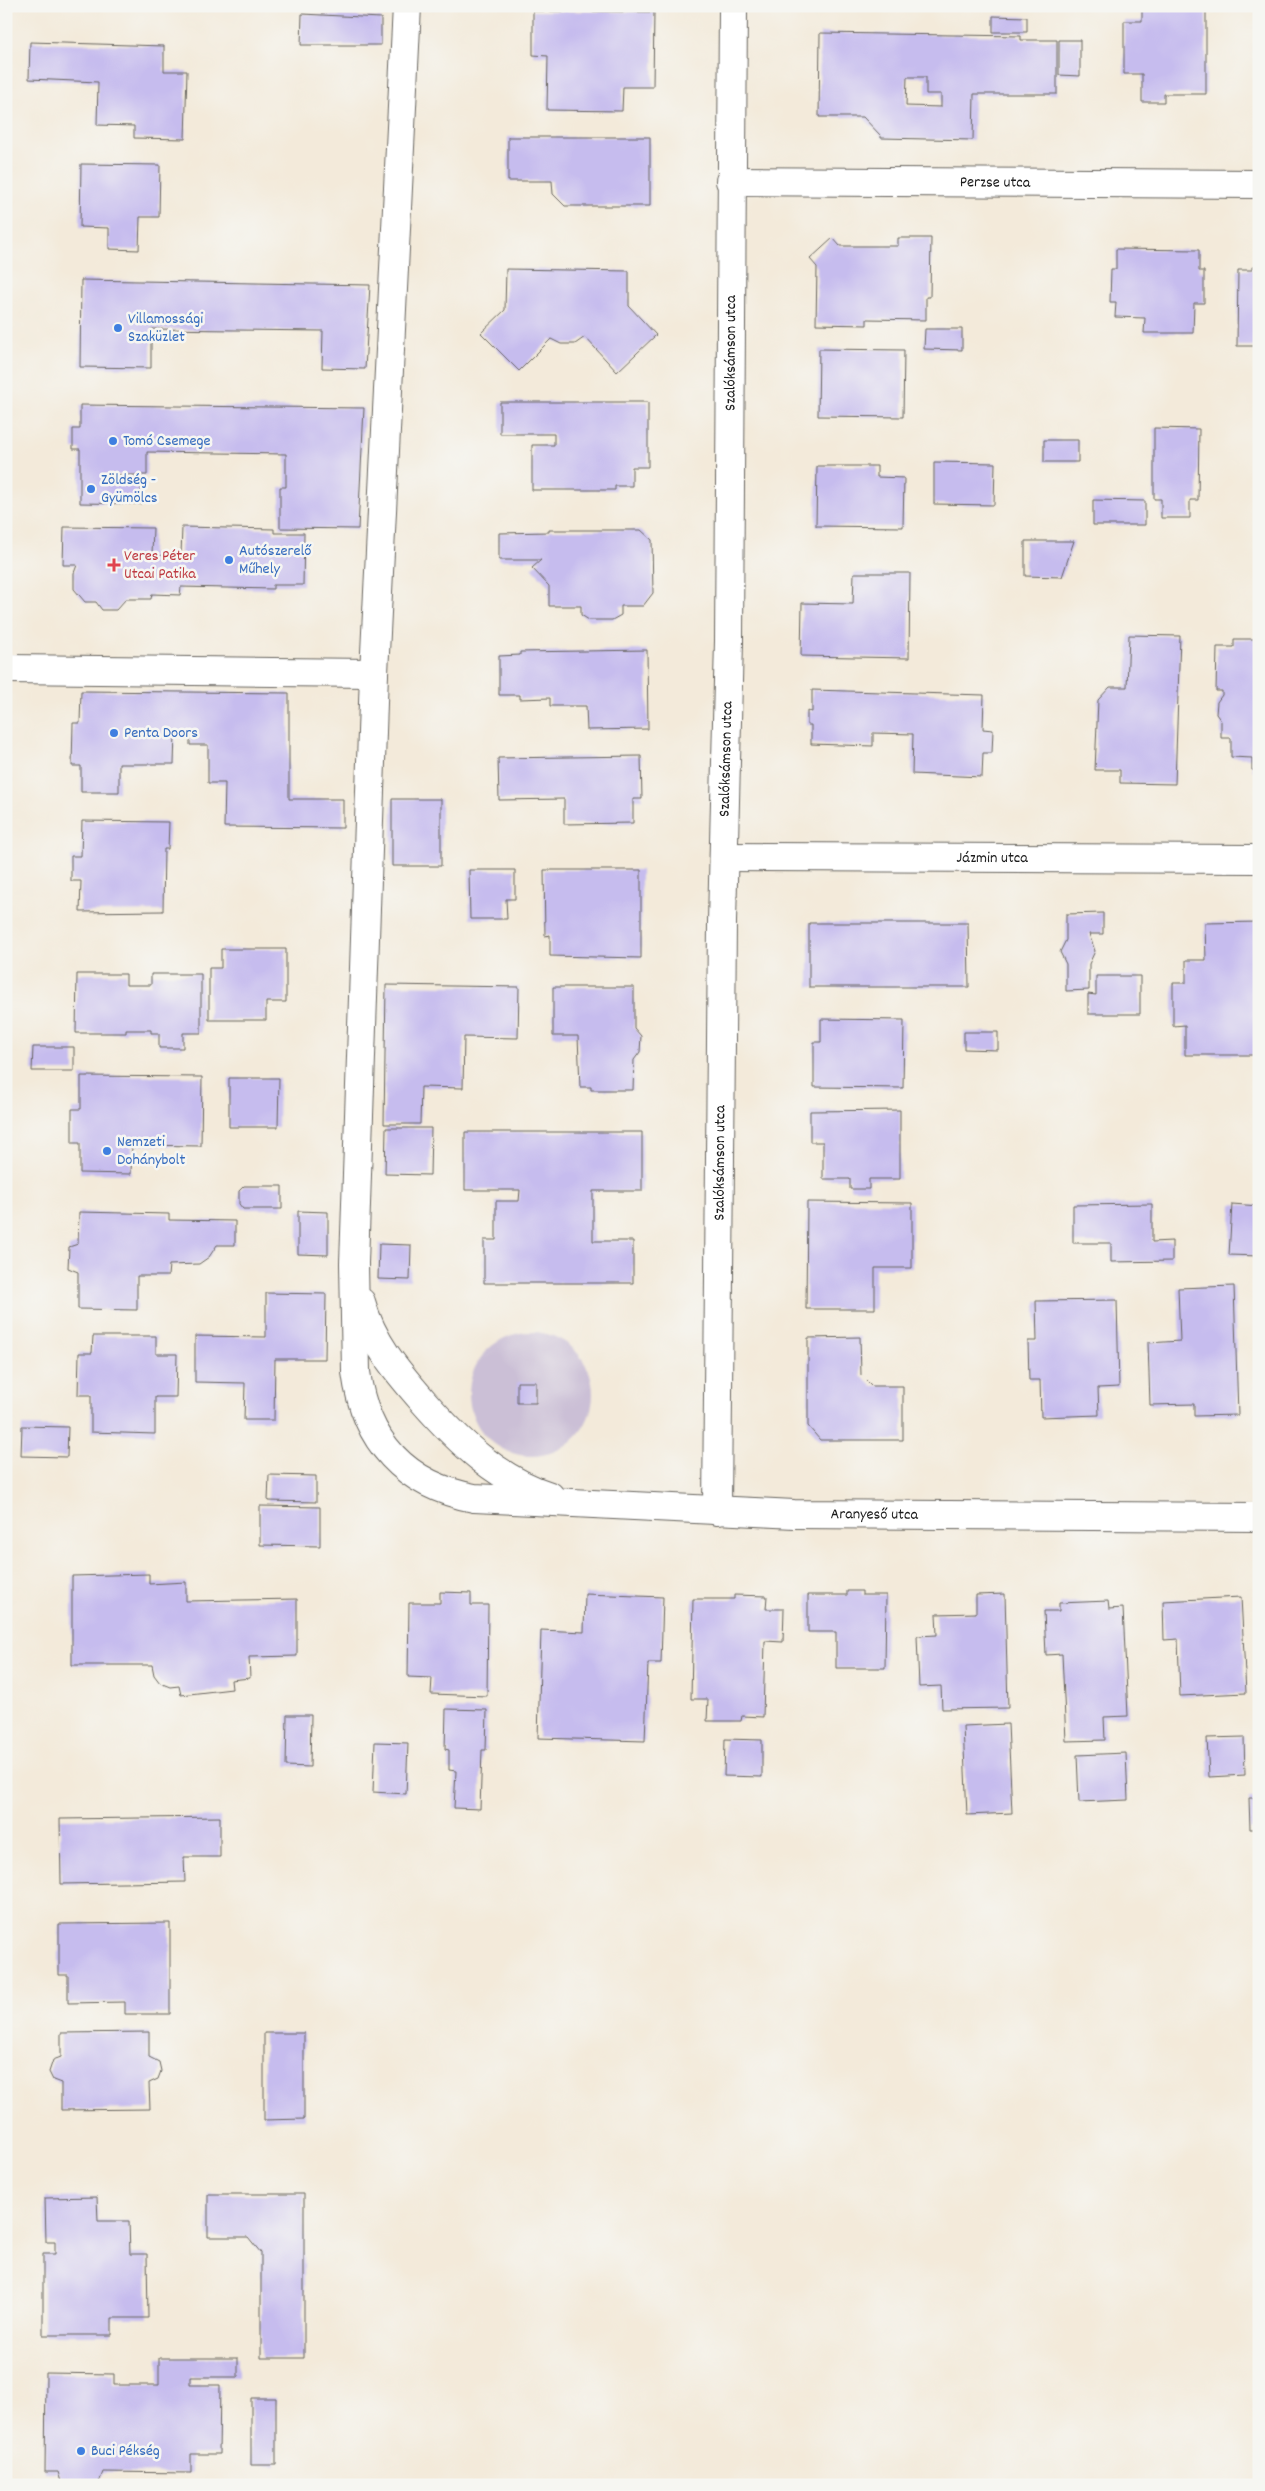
<svg xmlns="http://www.w3.org/2000/svg" width="1265" height="2491" font-family="Dekko,sans-serif">
<style>
.industrial{fill:#cbbfd6}
.building{fill:#c6bcee;fill-rule:evenodd}
.lines{fill:none;stroke-linecap:round;stroke-linejoin:round}
.minor-casing{stroke:#67645e;stroke-width:30}
.minor{stroke:#fff;stroke-width:28}
.shop-dot{fill:#3f7fe0;stroke:#f6f6f2;stroke-width:2}
.health-dot{fill:#e0444e;stroke:#f6f6f2;stroke-width:2}
.labels{text-anchor:middle;dominant-baseline:central;stroke-width:5;stroke-linejoin:round;paint-order:stroke}
.street-label{font-size:16px;fill:#1c1c1c;stroke:#f6f6f2}
.shop-label{font-size:16px;fill:#366cbe;stroke:#f6f6f2;text-anchor:start}
.health-label{font-size:16px;fill:#be3a42;stroke:#f6f6f2;text-anchor:start}
</style>
<rect width="100%" height="100%" fill="#f6f6f2"/>
<filter id="ink" filterUnits="userSpaceOnUse"><feTurbulence type="fractalNoise" baseFrequency=".02" numOctaves="2"/><feDisplacementMap in="SourceGraphic" scale="10" xChannelSelector="R" yChannelSelector="G"/><feConvolveMatrix kernelMatrix="1 2 1 2 8 2 1 2 1" color-interpolation-filters="sRGB"/></filter>
<filter id="wash" filterUnits="userSpaceOnUse"><feTurbulence type="fractalNoise" baseFrequency=".0096" numOctaves="4" result="noise"/><feDisplacementMap in="SourceGraphic" scale="20" xChannelSelector="R" yChannelSelector="G"/><feGaussianBlur stdDeviation="1.12" result="paint"/><feColorMatrix in="noise" values="0 0 0 0 0 0 0 0 0 0 0 0 0 0 0 0 0 1.4 0 .05"/><feComposite in="paint" operator="in"/></filter>
<g filter="url(#wash)">
<rect width="100%" height="100%" fill="#f3eada"/>
<path class="industrial" d="M469 1394a62 62 0 1 1 124 0a62 62 0 1 1-124 0Z"/>
<g id="blocks">
<path class="building" d="M823,6H867V9H823Z
M1142,6H1206V94H1164V102H1142V74H1124V21H1142Z
M533,11L654,12L653,87H623L622,111L547,110L548,56L533,55Z
M302,14L381,18V45H301Z
M993,16L1027,17V32H993Z
M820,33L1021,36V40H1057V94H974L973,140L881,138V136L863,117H819ZM907,77H926V94H941V107L906,106Z
M1059,40H1080V76L1059,75Z
M30,42L164,46V71H187L185,139L134,138V126L97,125L98,82L29,79Z
M508,137H650V206H565L553,194L552,181H508Z
M81,164L160,165L159,217H140L139,250L109,249V228L80,227Z
M833,238L840,246H898V238H931L930,297H926V320L867,319V325L816,324L817,267L810,259Z
M1116,249L1199,250V271H1204V303H1194L1193,333H1144L1145,318L1115,317L1116,302H1110L1111,269H1116Z
M1252,267H1259V346H1237L1238,270H1252Z
M506,269L629,271V306L656,335L617,372L585,337L575,344H561L551,339L519,371L481,333L505,310Z
M81,280L370,285L365,369L322,368L323,331L151,329V368L80,367Z
M925,329H962V350L924,349Z
M819,349L904,350L903,417L818,416Z
M500,402H648V467H632V486H615V490H532V445H554V434H500Z
M80,405L364,408L358,529L280,528V487H286V454L147,452V475H103V479H141V504L80,503V449H73V429H80Z
M1154,428L1199,429L1198,500H1190V518H1161V499H1154Z
M1044,440H1078V462H1044Z
M934,462L995,463L994,505L934,504Z
M817,466H877V477L904,478L903,527L816,526Z
M1093,500L1145,501V525H1093Z
M64,527L153,528L152,555L181,556L182,527L274,529V533H304L303,585H273V589L181,587L180,595L152,594L151,599H126L116,610H102L96,602H85L74,589V573L77,565H63Z
M549,530H641L652,540L653,593L643,606H621V615L612,620H589L581,615V606H549V586L532,568L541,560H499V533L549,532Z
M1025,541H1074L1062,577L1025,576Z
M854,573H910L909,658L801,656L802,603L853,604Z
M1129,635L1180,636L1175,784L1120,783V770H1095L1098,700L1110,687H1127Z
M1234,639H1259V771L1252,770V758L1231,757V738H1221V721L1216,714L1217,702L1222,695V691H1216L1217,647H1234Z
M647,650L648,729L587,730L586,706H550V698L520,699V695H499V656L520,655V652Z
M812,690L984,695L983,729L993,730L992,753H983L982,777L912,774L913,734L873,733V746L811,744V725H807V711L812,712Z
M81,691L289,693V799H343V828L224,827L225,783H208V745H190V734H175L174,764H119V792H81V766H72L73,723H80Z
M641,756L642,799H633V823L564,824V799L499,800L498,758Z
M392,799H441V866H392Z
M82,821L169,822L168,849H164L163,911L80,912L81,881H71V856H81Z
M469,870H515V899H506L507,919H470Z
M544,870H641V958L550,956V935L545,936Z
M1103,913V934H1089L1095,951L1089,964V990L1066,991V964L1060,952L1066,940V914Z
M1259,922V1055H1185V1025L1173,1026V983H1186V960H1206L1205,923Z
M809,923H968L969,987H809Z
M221,949H286V1002H266V1020H209V968H221Z
M77,974H126V985H151V974H201V1033H183V1048H159V1033H151V1030H126V1033H76Z
M1096,976H1140V1014H1088V994L1096,995Z
M386,985L519,987L518,1038L464,1037L463,1088L421,1087L420,1124H384Z
M553,987H634V1028L641,1036L640,1052L634,1060L633,1090H591V1087H580L578,1036H553Z
M821,1019L904,1020L903,1088L814,1087V1042H821Z
M964,1032H998V1050L964,1049Z
M33,1047H74V1071H32Z
M81,1076L202,1077L201,1146L132,1145L131,1174L80,1173V1143H72V1109H81Z
M229,1078H279L278,1127H229Z
M900,1110V1179H869V1189H850V1179H823V1142H810V1111Z
M386,1128H431L430,1175L385,1174Z
M465,1132H642V1191H593V1241H633V1283H484V1240H496V1201H519L520,1190H465Z
M244,1186H282V1209H243L239,1204V1191Z
M807,1202L912,1203V1268H875V1309H806Z
M1152,1204V1242L1172,1241V1261L1111,1262V1243H1073V1205Z
M1232,1204L1259,1206V1256L1229,1255Z
M298,1211L328,1212V1255L298,1254Z
M79,1212L169,1214V1220L235,1221V1245H217L209,1257L199,1264L169,1265L168,1276H137V1310L78,1309V1272L68,1268L69,1247L78,1244Z
M379,1244L411,1245L410,1280L378,1279Z
M1234,1286L1238,1415L1194,1416V1404L1150,1405L1148,1343L1180,1341L1178,1288Z
M266,1293L326,1294L325,1359H275L274,1420H244L245,1383L195,1382V1336L266,1337Z
M1117,1300L1119,1387L1098,1388L1099,1415L1041,1417L1040,1380H1029L1028,1341H1037L1036,1301Z
M93,1336H156V1354H177L176,1397H155V1434L91,1432V1395H78L79,1353H92Z
M860,1337L861,1375L872,1386H903V1440H820L808,1426V1338Z
M517,1382H536V1403H517Z
M22,1426L68,1427L67,1457L21,1456Z
M269,1475L316,1476V1502L268,1501Z
M260,1506L320,1507V1546L260,1545Z
M149,1574V1584L186,1582V1601L297,1599V1656L249,1657L250,1678L231,1680L232,1689L181,1695L179,1686L170,1687L160,1683L154,1675L152,1665H72V1576Z
M847,1591H862V1595H886L885,1668H836V1632H808V1595H847Z
M440,1592L471,1593V1605H488L487,1696L431,1694L432,1678L408,1677L409,1603H440Z
M585,1594L663,1597L661,1663H648L645,1741L538,1738L541,1630L584,1632Z
M1005,1594L1008,1708L942,1709L941,1686L919,1687L917,1636L937,1635L936,1614L976,1613V1595Z
M734,1595L767,1596L766,1609H784L783,1642L765,1641L763,1717L742,1716L741,1721H707L708,1699H691L693,1599H734Z
M1241,1597L1246,1693L1180,1696L1178,1639L1164,1640L1163,1601Z
M1108,1601L1109,1609L1123,1608L1128,1716L1104,1717L1105,1740L1066,1741L1062,1654L1046,1655L1044,1611H1059V1603Z
M446,1709L487,1710L486,1750H482L480,1809L454,1808L456,1771L449,1770V1750L445,1749Z
M287,1715H311L310,1767L286,1766Z
M1008,1724L1012,1813L967,1815L963,1726Z
M1244,1737L1245,1775L1209,1777L1207,1738Z
M725,1739L762,1740V1777L724,1776Z
M375,1742L408,1743L406,1794L373,1792Z
M1126,1753L1128,1800L1079,1802L1077,1755Z
M1249,1798H1259V1829H1250Z
M220,1817V1857H184L185,1882L61,1884L60,1819Z
M170,1923V2014H125V2002L68,2003V1975H59V1924Z
M149,2032V2057L159,2062L161,2071L158,2079L149,2083L150,2109L61,2110V2083L53,2080L49,2072L53,2060L61,2057V2033Z
M264,2033H304V2119L264,2120Z
M208,2194H304V2358H261V2253L248,2237H208Z
M97,2197L98,2221H129L130,2254H147L148,2318H112V2335H43V2254H55V2242H46L45,2198Z
M159,2358H238V2377H190V2385H220L219,2454H191V2473L103,2472L98,2485H62L58,2472H45L46,2373L114,2374V2385H159Z
M251,2398H276V2465H251Z"/>
</g>
</g>
<g filter="url(#ink)">
<use href="#blocks" fill-opacity="0" stroke="#67645e" stroke-width="1"/>
<g class="lines">
<g class="minor-casing">
<g id="minor">
<path id="s1" d="M407,6L374,673L354,1263L356,1372C365,1441 405,1485 474,1498L794,1514L1259,1517"/>
<path id="s2" d="M730,181L1259,184"/>
<path d="M6,669L374,673"/>
<path id="s3" d="M724,857L1259,859"/>
<path d="M361,1302C372,1342 396,1370 423,1401C459,1442 497,1479 550,1496"/>
<path id="s4" d="M717,1511L722,922L729,641L733,6"/>
</g>
</g>
<use href="#minor" class="minor"/>
</g>
</g>
<g class="shop-dot">
<circle cx="118" cy="328" r="5"/>
<circle cx="113" cy="441" r="5"/>
<circle cx="91" cy="489" r="5"/>
<circle cx="229" cy="560" r="5"/>
<circle cx="114" cy="733" r="5"/>
<circle cx="107" cy="1151" r="5"/>
<circle cx="81" cy="2451" r="5"/>
</g>
<path class="health-dot" d="M111.5 557.5h5v5h5v5h-5v5h-5v-5h-5v-5h5z"/>
<g class="labels">
<g class="street-label">
<text stroke="none"><textPath href="#s2" startOffset="265">Perzse utca</textPath></text>
<text stroke="none"><textPath href="#s4" startOffset="1158">Szalóksámson utca</textPath></text>
<text stroke="none"><textPath href="#s4" startOffset="752">Szalóksámson utca</textPath></text>
<text stroke="none"><textPath href="#s3" startOffset="268">Jázmin utca</textPath></text>
<text stroke="none"><textPath href="#s4" startOffset="348">Szalóksámson utca</textPath></text>
<text stroke="none"><textPath href="#s1" startOffset="1954">Aranyeső utca</textPath></text>
</g>
<g class="shop-label">
<text x="128" y="319">Villamossági<tspan x="128" dy="18">Szaküzlet</tspan></text>
<text x="123" y="441">Tomó Csemege</text>
<text x="101" y="480">Zöldség -<tspan x="101" dy="18">Gyümölcs</tspan></text>
<text x="239" y="551">Autószerelő<tspan x="239" dy="18">Műhely</tspan></text>
<text x="124" y="733">Penta Doors</text>
<text x="117" y="1142">Nemzeti<tspan x="117" dy="18">Dohánybolt</tspan></text>
<text x="91" y="2451">Buci Pékség</text>
</g>
<g class="health-label">
<text x="124" y="556">Veres Péter<tspan x="124" dy="18">Utcai Patika</tspan></text>
</g>
</g>
<rect width="1265" height="2491" fill="none" stroke="#f6f6f2" stroke-width="25"/>
</svg>
